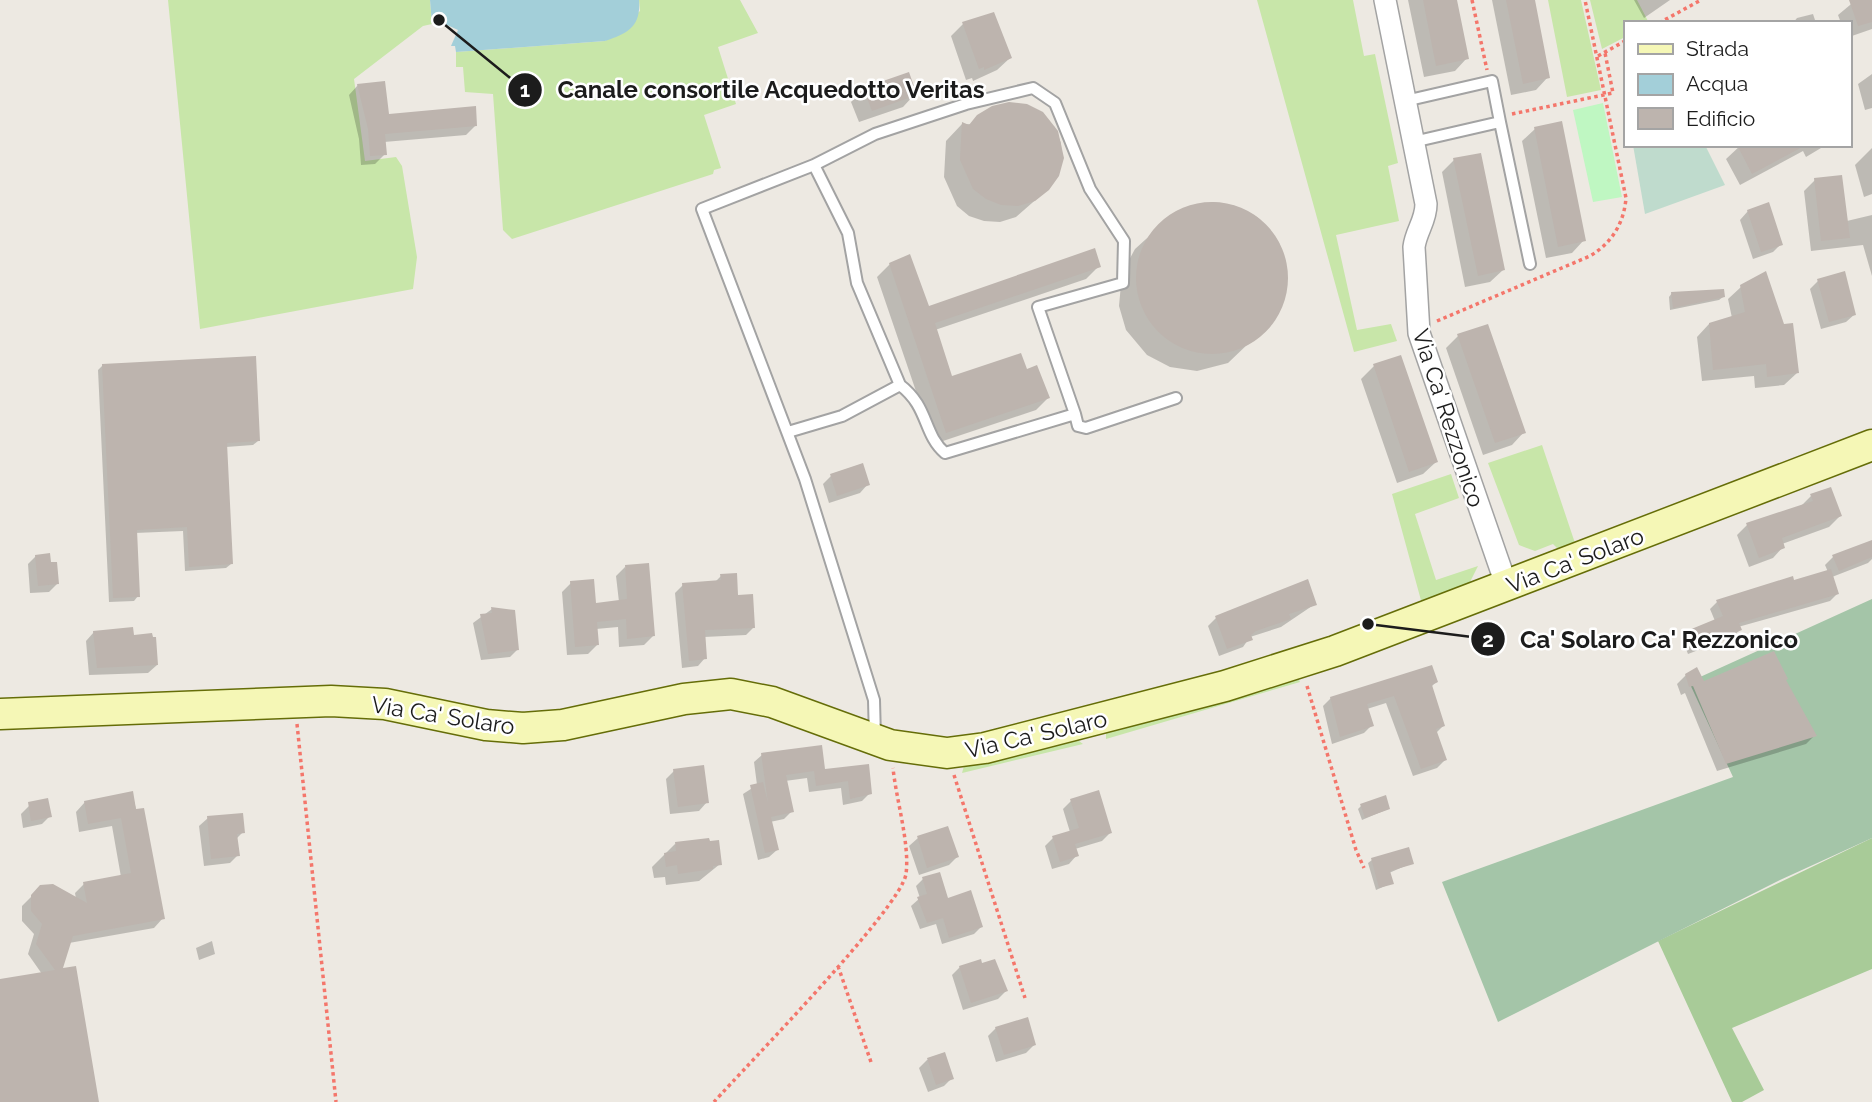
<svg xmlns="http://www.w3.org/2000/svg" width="1872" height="1102" font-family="Raleway,sans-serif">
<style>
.grass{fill:#c8e6a9}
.forest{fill:#a8cb98}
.wetland{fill:#bfdbcd}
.cemetery{fill:#a4c5a8}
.park{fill:#bff7c2}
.water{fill:#a3cfd9}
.shadow{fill:#0003}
.building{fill:#bdb4ae}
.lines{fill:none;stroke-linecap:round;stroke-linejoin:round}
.lane-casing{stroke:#a3a3a3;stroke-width:14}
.street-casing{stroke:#a3a3a3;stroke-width:24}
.secondary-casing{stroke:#656d08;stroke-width:33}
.path{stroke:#f4766b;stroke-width:3.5;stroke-dasharray:3.5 3.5;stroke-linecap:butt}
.lane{stroke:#fff;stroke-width:10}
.street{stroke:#fff;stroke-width:21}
.secondary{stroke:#f5f7b6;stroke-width:30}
.labels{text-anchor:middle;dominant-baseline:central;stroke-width:5;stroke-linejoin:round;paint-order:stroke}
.street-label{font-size:23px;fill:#1c1c1c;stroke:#fff}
.leader{fill:none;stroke:#1c1c1c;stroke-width:2.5}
.callout-dot{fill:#1c1c1c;stroke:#fff;stroke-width:2.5}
.mark-label{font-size:21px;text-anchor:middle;font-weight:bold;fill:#fff}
.callout-label{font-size:24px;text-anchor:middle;font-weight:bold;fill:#1c1c1c;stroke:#fff;stroke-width:5;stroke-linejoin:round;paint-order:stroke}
</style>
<rect width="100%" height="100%" fill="#ede9e2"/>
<path class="grass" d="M168,0H430L432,24L423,26L354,79L365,161L396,157L402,166L417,257L413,289L200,329Z
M639,0H740L758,33L718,47L736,104L704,115L721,168L714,170L713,174L512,239L503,230L493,94L465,92L463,67H456V52L605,41L640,11Z
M1257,0H1353L1364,56L1375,54L1398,163L1388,166L1399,221L1336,235L1357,330L1391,324L1397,341L1354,352Z
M1548,0H1581L1601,90L1567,97Z
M1590,0H1637L1649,23H1625V37L1602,49Z
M1542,445L1576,546L1561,552L1553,544L1535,551L1519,545L1488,463Z
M1451,474L1459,498L1415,514L1436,580L1478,566L1469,584L1422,604L1392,494Z
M1298,678L1300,682L1106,739V728Z
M1074,737L1083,744L962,773L964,766Z"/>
<path class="forest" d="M1872,838V969L1732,1028L1764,1090L1742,1102H1732L1658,941Z"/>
<path class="wetland" d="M1633,145H1705L1725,185L1645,214Z"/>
<path class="cemetery" d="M1872,599V838L1780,880L1498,1022L1442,882L1733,777L1689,682Z"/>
<path class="park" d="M1603,103L1622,197L1593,202L1573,110Z"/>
<path class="water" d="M430,0H639C641,27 628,33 605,41L456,52L455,46H451L458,30L445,24H432Z"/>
<path class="shadow" d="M1408,0H1456L1467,58L1455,71L1424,77Z
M1492,0H1533L1548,77L1536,90L1511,95Z
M1634,0H1670L1644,18Z
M1856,0H1872V29L1849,37V23H1841L1838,15Z
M1813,14L1816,23H1793L1797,18Z
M963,24L1010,58L997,70L973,81L972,78L966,80L951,36Z
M908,74L915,94L903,107L859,122L851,102L863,89Z
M1872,74V108L1865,110L1858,84Z
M358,85L387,116L476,125L466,135L384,142L385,154L375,164L361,165L359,139L349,95Z
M962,124L1054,126L1061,143L1062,158L1048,189L1016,217L1000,222L984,221L969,216L957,206L944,177L946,141Z
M1535,129L1584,240L1572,253L1546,258L1522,141Z
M1741,145H1826L1806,157L1803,151L1740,185L1726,159Z
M1872,148V194L1864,197L1855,165Z
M1454,160L1503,270L1490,282L1465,287L1442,172Z
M1815,180L1830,225L1872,215V276L1863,245L1811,251L1804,191Z
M1213,202L1235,206L1257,217L1279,243L1287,270L1283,301L1274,319L1228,363L1197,371L1170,367L1147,355L1126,330L1119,306L1122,273L1135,249L1177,211Z
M1748,211L1781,244L1773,252L1753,259L1740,220Z
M890,264L928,308L1099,266L1086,279L935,330L951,379L1026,371L1048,398L1036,410L934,444L877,277Z
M1818,281L1855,314L1846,322L1821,329L1810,289Z
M1741,287L1797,373L1784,385L1755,388L1754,376L1702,381L1697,337L1709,324L1732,318L1728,299Z
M1672,293L1723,297L1719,300L1670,310L1669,297Z
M1458,336L1524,432L1512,445L1483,455L1446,348Z
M103,365L258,441L253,445L226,447L231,564L226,568L185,571L183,531L135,533L138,596L134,601L109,602L98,370Z
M1374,366L1436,462L1423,474L1397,483L1361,379Z
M862,465L868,484L860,493L829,503L823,484L831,476Z
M1811,496L1840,516L1829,527L1782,544L1783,547L1773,558L1749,567L1737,535L1747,525L1800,507Z
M1872,544V559L1868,563L1832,577L1837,594L1830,601L1738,627L1740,630L1732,637L1688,654L1682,639L1690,631L1715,621L1710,609L1717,602L1828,572L1825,565L1833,557Z
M36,556L57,584L49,592L30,593L28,564Z
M625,567L653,636L644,645L619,647L618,627L596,629L597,645L588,654L567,655L562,592L571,583L594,604L619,602L616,576Z
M721,576L753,628L746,635L704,637L705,658L698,666L682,668L675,593L683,585L715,582Z
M1315,604L1281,627L1250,637L1243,647L1219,656L1208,626L1216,618Z
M492,609L517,650L510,657L481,660L473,623Z
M94,632L132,637L157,665L148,673L89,675L86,641Z
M1686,675L1703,683L1784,680L1815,735L1806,744L1717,771L1685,693L1681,695L1677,684Z
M1436,682L1431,687L1443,726L1436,733L1445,760L1437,768L1413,776L1386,703L1367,709L1372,725L1364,733L1332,744L1323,706L1331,698Z
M762,755L824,771L867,766L870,793L862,801L843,805L841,788L809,792L807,778L785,781L792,811L784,819L770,822L777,850L769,857L758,860L743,794L757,785L754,762Z
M674,771L707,802L699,811L670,814L666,779Z
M132,793L163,918L154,928L69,943L61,970L98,1102H0V981L42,974L28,954L34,934L22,921V906L41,887L76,899L75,893L84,884L121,877L112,826L79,832L76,812L85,802Z
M1071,801L1110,833L1102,841L1075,849L1077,855L1069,864L1052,869L1045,846L1053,838L1070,832L1063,809Z
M29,806L50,816L42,824L23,828L21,814Z
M1361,806L1388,809L1362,820L1358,809Z
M208,818L243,832L236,839L238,855L230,863L204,866L199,826Z
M947,828L957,857L949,865L919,875L909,846L918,838Z
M675,844L720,864L699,881L666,885L665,877L654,878L652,867Z
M1372,860L1412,863L1389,873L1392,883L1376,890L1368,863Z
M923,879L947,900L981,927L974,934L942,944L936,924L920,929L911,906L920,898L916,886Z
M212,941L215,954L199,960L196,948Z
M960,967L1006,991L998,999L963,1010L952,975Z
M996,1028L1034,1045L1026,1053L996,1062L988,1036Z
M944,1054L952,1078L944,1086L928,1092L919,1068L927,1060Z"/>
<path class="building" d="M1423,0H1457L1469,59L1436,66Z
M1506,0H1535L1550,78L1523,84Z
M1849,0H1872V22L1858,26Z
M994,12L1012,58L984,70V67L979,69L962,22Z
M909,72L917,95L872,111L863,88Z
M385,81L389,114L476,106L477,126L385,134L387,155L370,156L368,129L357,84Z
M1009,102L1027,104L1043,112L1058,131L1064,158L1059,176L1049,190L1035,201L1018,206L1001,205L986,199L973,189L960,160L962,122L969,125L977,115L992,106Z
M1562,121L1586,241L1558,247L1534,127Z
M1737,145H1806L1752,174Z
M1481,153L1505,270L1478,276L1453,158Z
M1842,175L1850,238L1821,241L1814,178Z
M1136 278a76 76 0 1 1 152 0a76 76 0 1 1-152 0Z
M1769,202L1783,245L1761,252L1747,210Z
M1095,248L1101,267L935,323L952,376L1021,353L1027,369L1037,365L1050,398L946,433L889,263L910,254L929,306Z
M1766,271L1784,324L1793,323L1799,373L1767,377L1766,364L1713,370L1709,323L1745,312L1740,285Z
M1845,271L1856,315L1829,322L1817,279Z
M1724,289L1725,297L1673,308L1671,292Z
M1488,324L1526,433L1495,443L1457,334Z
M1401,355L1438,462L1409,472L1373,364Z
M256,356L260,441L227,443L233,564L189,567L187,527L137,530L140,597L113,598L102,364Z
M863,463L870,485L837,496L830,474Z
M1831,487L1842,516L1782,538L1785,548L1759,558L1746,523L1813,501L1810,494Z
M1872,540V557L1839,571L1832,555Z
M50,553L51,562H57L59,584L38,586L35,555Z
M649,563L655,636L627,639L626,619L597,622L599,645L575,647L570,581L594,579L596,603L627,599L625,565Z
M1831,569L1839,594L1739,623L1742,630L1696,648L1689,630L1723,616L1716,600L1793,576L1794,580Z
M737,573L738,595L753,594L755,628L705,630L707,659L689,661L682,583L721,580L720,574Z
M1308,579L1317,605L1289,614L1291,619L1256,631L1251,635L1253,640L1227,649L1215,616Z
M491,607L515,610L519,650L488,654L480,614L492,613Z
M133,627L134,635L152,633L153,637H156L158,665L97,668L93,631Z
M1774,651L1788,679L1786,680L1817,736L1726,764L1693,686L1689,687L1685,674L1697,667L1704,681Z
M1432,665L1438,682L1432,685L1445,726L1436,729L1447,760L1421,769L1394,696L1367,704L1374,726L1340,737L1330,697Z
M822,745L825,769L869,764L872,794L850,799L848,781L816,786L814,771L786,775L794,812L771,817L779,850L765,853L750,785L763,782L768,803L761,753Z
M704,765L709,803L678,807L673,769Z
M1099,790L1112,833L1075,844L1079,856L1060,862L1052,836L1079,828L1070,799Z
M133,791L136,809L144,808L165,919L73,936L63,968L76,966L99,1102H0V979L55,970L36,944L42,924L31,911V895L40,885L53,884L87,903L83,882L131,873L121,818L88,824L84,801Z
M1386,795L1390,809L1365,818L1360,804Z
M48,798L52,817L31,821L28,802Z
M243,813L245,833L237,834L240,856L211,859L207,816Z
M948,826L959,857L927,868L917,836Z
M709,838L710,841L719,840L722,865L713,866V869L678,874L677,865L666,867L664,853L676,851L675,842Z
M1409,847L1414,864L1390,871L1394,884L1379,888L1371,858Z
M940,872L948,898L971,890L983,927L949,938L943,918L927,923L917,897L927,894L922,877Z
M981,959L982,963L995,959L1008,991L971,1003L959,966Z
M1028,1017L1036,1045L1004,1055L995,1027Z
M945,1052L954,1079L936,1085L927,1058Z"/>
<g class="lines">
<g class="lane-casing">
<path id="lane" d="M1405,101L1492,81L1500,122L1413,142
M1500,122L1530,264
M814,165L875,134L966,104L1033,88L1055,103L1090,189L1124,241L1123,283L1038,307L1075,414L945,453C923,434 929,407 900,385
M1075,414L1078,426L1086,428L1176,398
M788,432L842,416L900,385L857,283L848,233L814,165L702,209L805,479L874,700L875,738"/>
</g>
<g class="street-casing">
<path id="street" d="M1385,0L1426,204C1426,221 1416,231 1414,247L1419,333L1507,587"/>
</g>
<g class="secondary-casing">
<path id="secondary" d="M0,714L331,701L385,704L486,725L523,728L563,725L684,699L731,694L772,702L890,745L947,753L985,748L1225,686L1335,651L1872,445"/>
</g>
<path class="path" d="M1472,0L1487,70
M1659,23L1701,0
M1598,56L1625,41
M1512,114L1613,93L1605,53
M1437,321L1590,256C1612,243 1624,223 1626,198L1585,0
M1307,686L1356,850L1364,868
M297,724L336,1102
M954,775L1025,998
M838,966L872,1065
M714,1102C746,1066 901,908 906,874C910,844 896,799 893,768"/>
<use href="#lane" class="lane"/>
<use href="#street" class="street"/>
<use href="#secondary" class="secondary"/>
</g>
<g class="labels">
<g class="street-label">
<text transform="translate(1449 418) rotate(72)">Via Ca' Rezzonico</text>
<text transform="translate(1575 560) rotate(-21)">Via Ca' Solaro</text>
<text transform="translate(443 715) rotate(9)">Via Ca' Solaro</text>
<text transform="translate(1036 734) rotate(-13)">Via Ca' Solaro</text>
</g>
</g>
<path class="leader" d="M439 20L525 90M1368 624L1488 639"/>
<g class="callout-dot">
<circle cx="439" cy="20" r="7"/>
<circle cx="1368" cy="624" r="7"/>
<circle cx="525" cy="90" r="18"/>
<circle cx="1488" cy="639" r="18"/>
</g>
<g class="mark-label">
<text x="525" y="97">1</text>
<text x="1488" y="647">2</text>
</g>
<g class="callout-label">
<text x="771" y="98">Canale consortile Acquedotto Veritas</text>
<text x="1659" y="648">Ca' Solaro Ca' Rezzonico</text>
</g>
<rect x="1624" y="21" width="228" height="126" fill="#ffffff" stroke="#a4a4a4" stroke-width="2"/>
<rect x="1638" y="44" width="35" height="10" fill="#f5f7b6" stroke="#a4a4a4" stroke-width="2"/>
<text x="1686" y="56" font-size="21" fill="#1c1c1c">Strada</text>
<rect x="1638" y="74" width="35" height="21" fill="#a3cfd9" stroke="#a4a4a4" stroke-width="2"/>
<text x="1686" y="91" font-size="21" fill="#1c1c1c">Acqua</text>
<rect x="1638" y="108" width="35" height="21" fill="#bdb4ae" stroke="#a4a4a4" stroke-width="2"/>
<text x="1686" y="126" font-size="21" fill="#1c1c1c">Edificio</text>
</svg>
